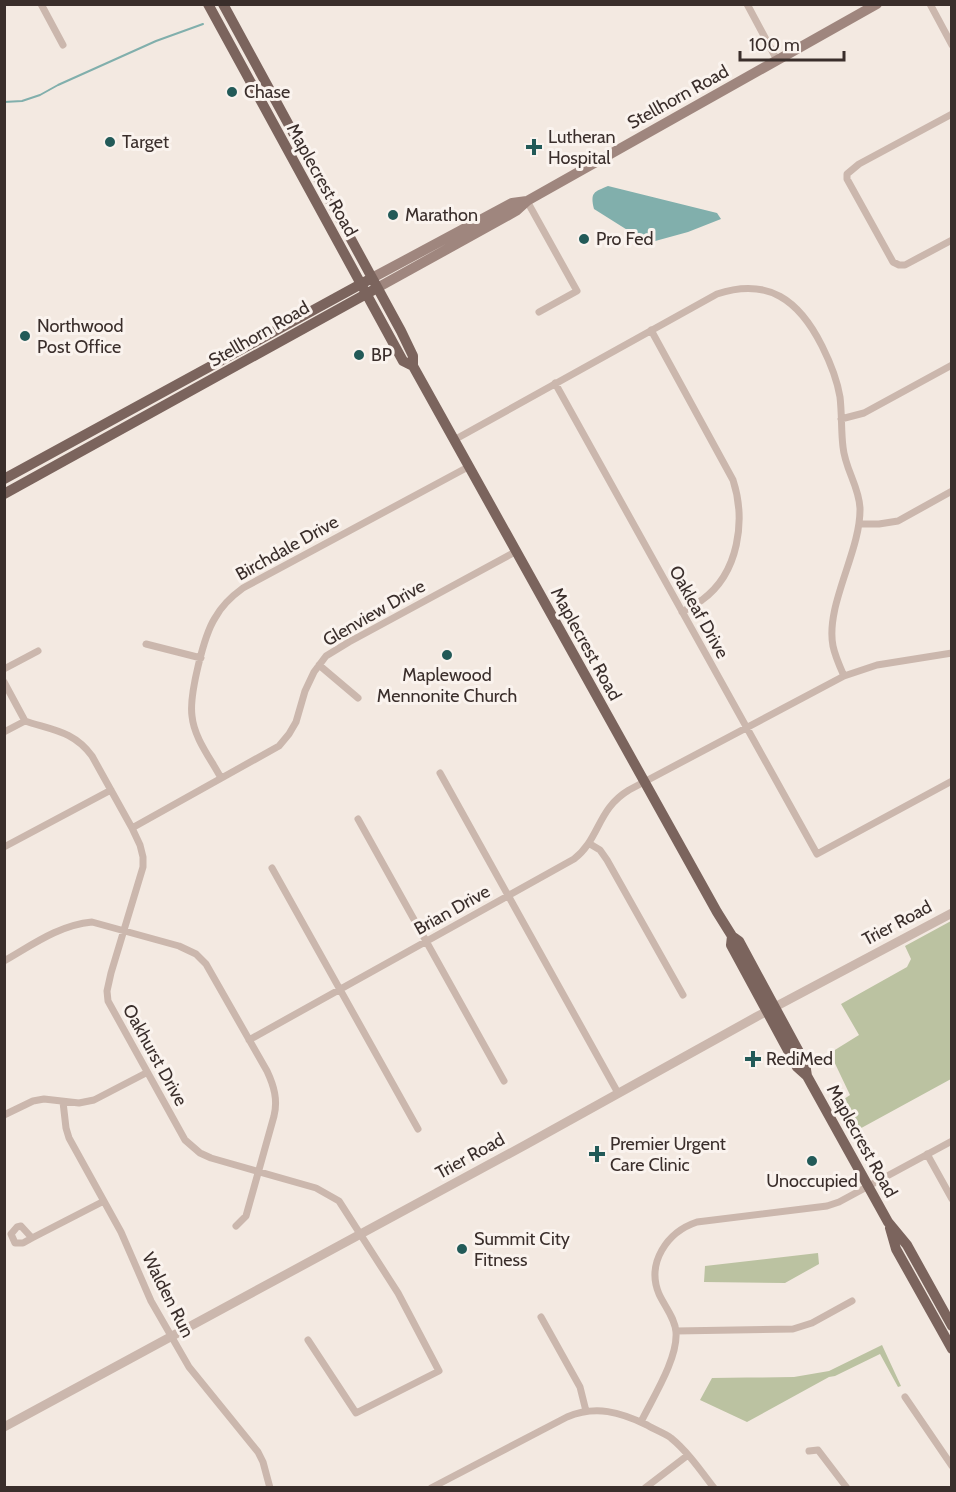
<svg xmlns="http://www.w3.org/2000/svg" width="956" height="1492" font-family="Cabin,sans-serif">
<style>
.green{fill:#bbc2a1}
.water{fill:#81afac}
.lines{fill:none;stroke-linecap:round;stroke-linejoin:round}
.stream{stroke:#81afac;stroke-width:2}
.minor{stroke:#cbb7ad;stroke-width:7}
.tertiary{stroke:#cbb7ad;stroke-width:9}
.secondary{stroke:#9f867e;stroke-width:10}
.primary{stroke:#7b645d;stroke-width:10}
.poi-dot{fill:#225a58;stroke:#faf3ee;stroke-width:2}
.labels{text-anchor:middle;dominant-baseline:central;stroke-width:6;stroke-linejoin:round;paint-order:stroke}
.poi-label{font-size:18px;fill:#3a2e2b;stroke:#faf3ee;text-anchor:start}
.street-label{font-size:18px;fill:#3a2e2b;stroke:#faf3ee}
</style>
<rect width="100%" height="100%" fill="#f3e9e1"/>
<path class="green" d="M951,921V1079L854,1132L838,1103L850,1095L830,1053L859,1035L841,1004L907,967L911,959L905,946Z
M818,1253L819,1264L785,1283L704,1282L705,1266Z
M882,1345L901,1386L898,1387L880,1354L835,1376L829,1377L747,1422L700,1400L712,1378L794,1377L829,1371Z"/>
<path class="water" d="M608,186L717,213L721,219L688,232L648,243L594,209C590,192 594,192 608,186Z"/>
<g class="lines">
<path class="stream" d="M4,102L22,101L40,95L58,85L156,41L203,24"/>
<path class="minor" d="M41,4L63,45
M747,4L777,60
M930,4L952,45
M952,114L859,164L847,174V179L893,262L899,265H905L952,240
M527,201L577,291L539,312
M651,330L733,480C746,520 739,573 702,600C696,604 689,608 682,612
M555,383L817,854L952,781
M841,419L864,413L952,365
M454,440L717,294C768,277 799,300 822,346C830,362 837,379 840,397C842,414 841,431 843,447C845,469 859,486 860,508C861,551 825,605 833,646C835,656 840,667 844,676
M859,524H879L898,521L952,491
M146,644L201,658
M319,665L358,698
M4,669L38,651
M4,682L25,721C52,730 74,731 92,756L132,828L140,845L143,857V867L111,973L107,991L108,1001L185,1140L200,1153L211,1158L316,1188L339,1201L398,1293L439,1371L356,1413L308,1340
M4,732L25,721
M440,773L618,1093
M221,778C211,759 194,738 192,716C189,695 204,635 215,618C222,605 232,596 243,588L468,467
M358,819L504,1081
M132,828L279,746L289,734L296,722L305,691L314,672L326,656L349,642L515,552
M590,844L600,850L607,860L683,995
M4,847L111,790
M272,868L418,1129
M4,961C32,945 59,925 92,922L179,946L196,954L206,964L267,1071C274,1086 278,1100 274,1116L246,1216L236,1226
M249,1040L574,859C600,839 597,809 629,790L844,676L877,665L952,653
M63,1102L66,1128L69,1138L121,1232L151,1301L189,1367L258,1452L263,1462L270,1488
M4,1115L33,1101L44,1099L79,1103L94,1100L146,1073
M927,1154L952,1199
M32,1238L23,1243H15L11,1234L17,1227L21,1226L32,1238L104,1201
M541,1317L580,1387L586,1411
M676,1331L793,1329L812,1323L852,1301
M905,1397L952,1466
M641,1422C652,1399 678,1359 676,1332C675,1318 665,1307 659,1294C646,1263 667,1232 697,1222L827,1206L839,1202L952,1141
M809,1451L818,1450L847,1488
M431,1488L567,1417C596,1405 620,1412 647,1425C655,1430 664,1433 671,1438C688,1452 701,1471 714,1488
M645,1488L688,1455"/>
<path class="tertiary" d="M4,1427L527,1144L756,1017L952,913"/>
<path class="secondary" d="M372,278L512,203L527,201
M377,288L516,211L527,201L877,4"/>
<path class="primary" d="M208,4L403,361L413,366
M223,4L401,331L413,356V366L717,912L732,936L739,941L805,1063L807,1076
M4,479L372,278
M4,494L377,288
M732,936L731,945L797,1067L807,1076L888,1222L907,1245L952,1326
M890,1228L896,1249L952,1349"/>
</g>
<g class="poi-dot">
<circle cx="232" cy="92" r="6"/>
<circle cx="110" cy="142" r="6"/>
<path d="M531 138h6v6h6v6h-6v6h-6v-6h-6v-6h6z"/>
<circle cx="393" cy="215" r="6"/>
<circle cx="584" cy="239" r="6"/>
<circle cx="25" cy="336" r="6"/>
<circle cx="359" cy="355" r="6"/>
<circle cx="447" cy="655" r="6"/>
<path d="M750 1050h6v6h6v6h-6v6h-6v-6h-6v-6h6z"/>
<path d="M594 1145h6v6h6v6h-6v6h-6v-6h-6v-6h6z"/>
<circle cx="812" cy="1161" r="6"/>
<circle cx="462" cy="1249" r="6"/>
</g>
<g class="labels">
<g class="poi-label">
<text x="244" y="92">Chase</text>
<text x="548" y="137">Lutheran<tspan x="548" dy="21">Hospital</tspan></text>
<text x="122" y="142">Target</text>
<text x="405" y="215">Marathon</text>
<text x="596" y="239">Pro Fed</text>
<text x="37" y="326">Northwood<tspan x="37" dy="21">Post Office</tspan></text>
<text x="371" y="355">BP</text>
<text x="447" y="675" text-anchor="middle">Maplewood<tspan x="447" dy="21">Mennonite Church</tspan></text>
<text x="766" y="1059">RediMed</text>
<text x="610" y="1144">Premier Urgent<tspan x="610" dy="21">Care Clinic</tspan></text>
<text x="812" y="1181" text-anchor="middle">Unoccupied</text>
<text x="474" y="1239">Summit City<tspan x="474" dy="21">Fitness</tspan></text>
</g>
<g class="street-label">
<text transform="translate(678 97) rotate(-29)">Stellhorn Road</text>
<text transform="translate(322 180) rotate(61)">Maplecrest Road</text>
<text transform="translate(259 334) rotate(-30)">Stellhorn Road</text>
<text transform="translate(287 548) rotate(-29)">Birchdale Drive</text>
<text transform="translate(699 612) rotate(61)">Oakleaf Drive</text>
<text transform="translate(374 613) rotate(-30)">Glenview Drive</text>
<text transform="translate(586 644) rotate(61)">Maplecrest Road</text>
<text transform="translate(452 910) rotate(-29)">Brian Drive</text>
<text transform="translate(897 923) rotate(-28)">Trier Road</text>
<text transform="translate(155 1055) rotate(61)">Oakhurst Drive</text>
<text transform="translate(862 1141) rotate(61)">Maplecrest Road</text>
<text transform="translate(470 1156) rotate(-29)">Trier Road</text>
<text transform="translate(168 1295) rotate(63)">Walden Run</text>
</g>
</g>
<rect width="956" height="1492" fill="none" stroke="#3a2e2b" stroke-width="12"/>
<path d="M740 51v9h104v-9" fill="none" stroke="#3a2e2b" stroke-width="3"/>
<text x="749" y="51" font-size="18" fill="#3a2e2b" stroke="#faf3ee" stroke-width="4.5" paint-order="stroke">100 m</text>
</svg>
